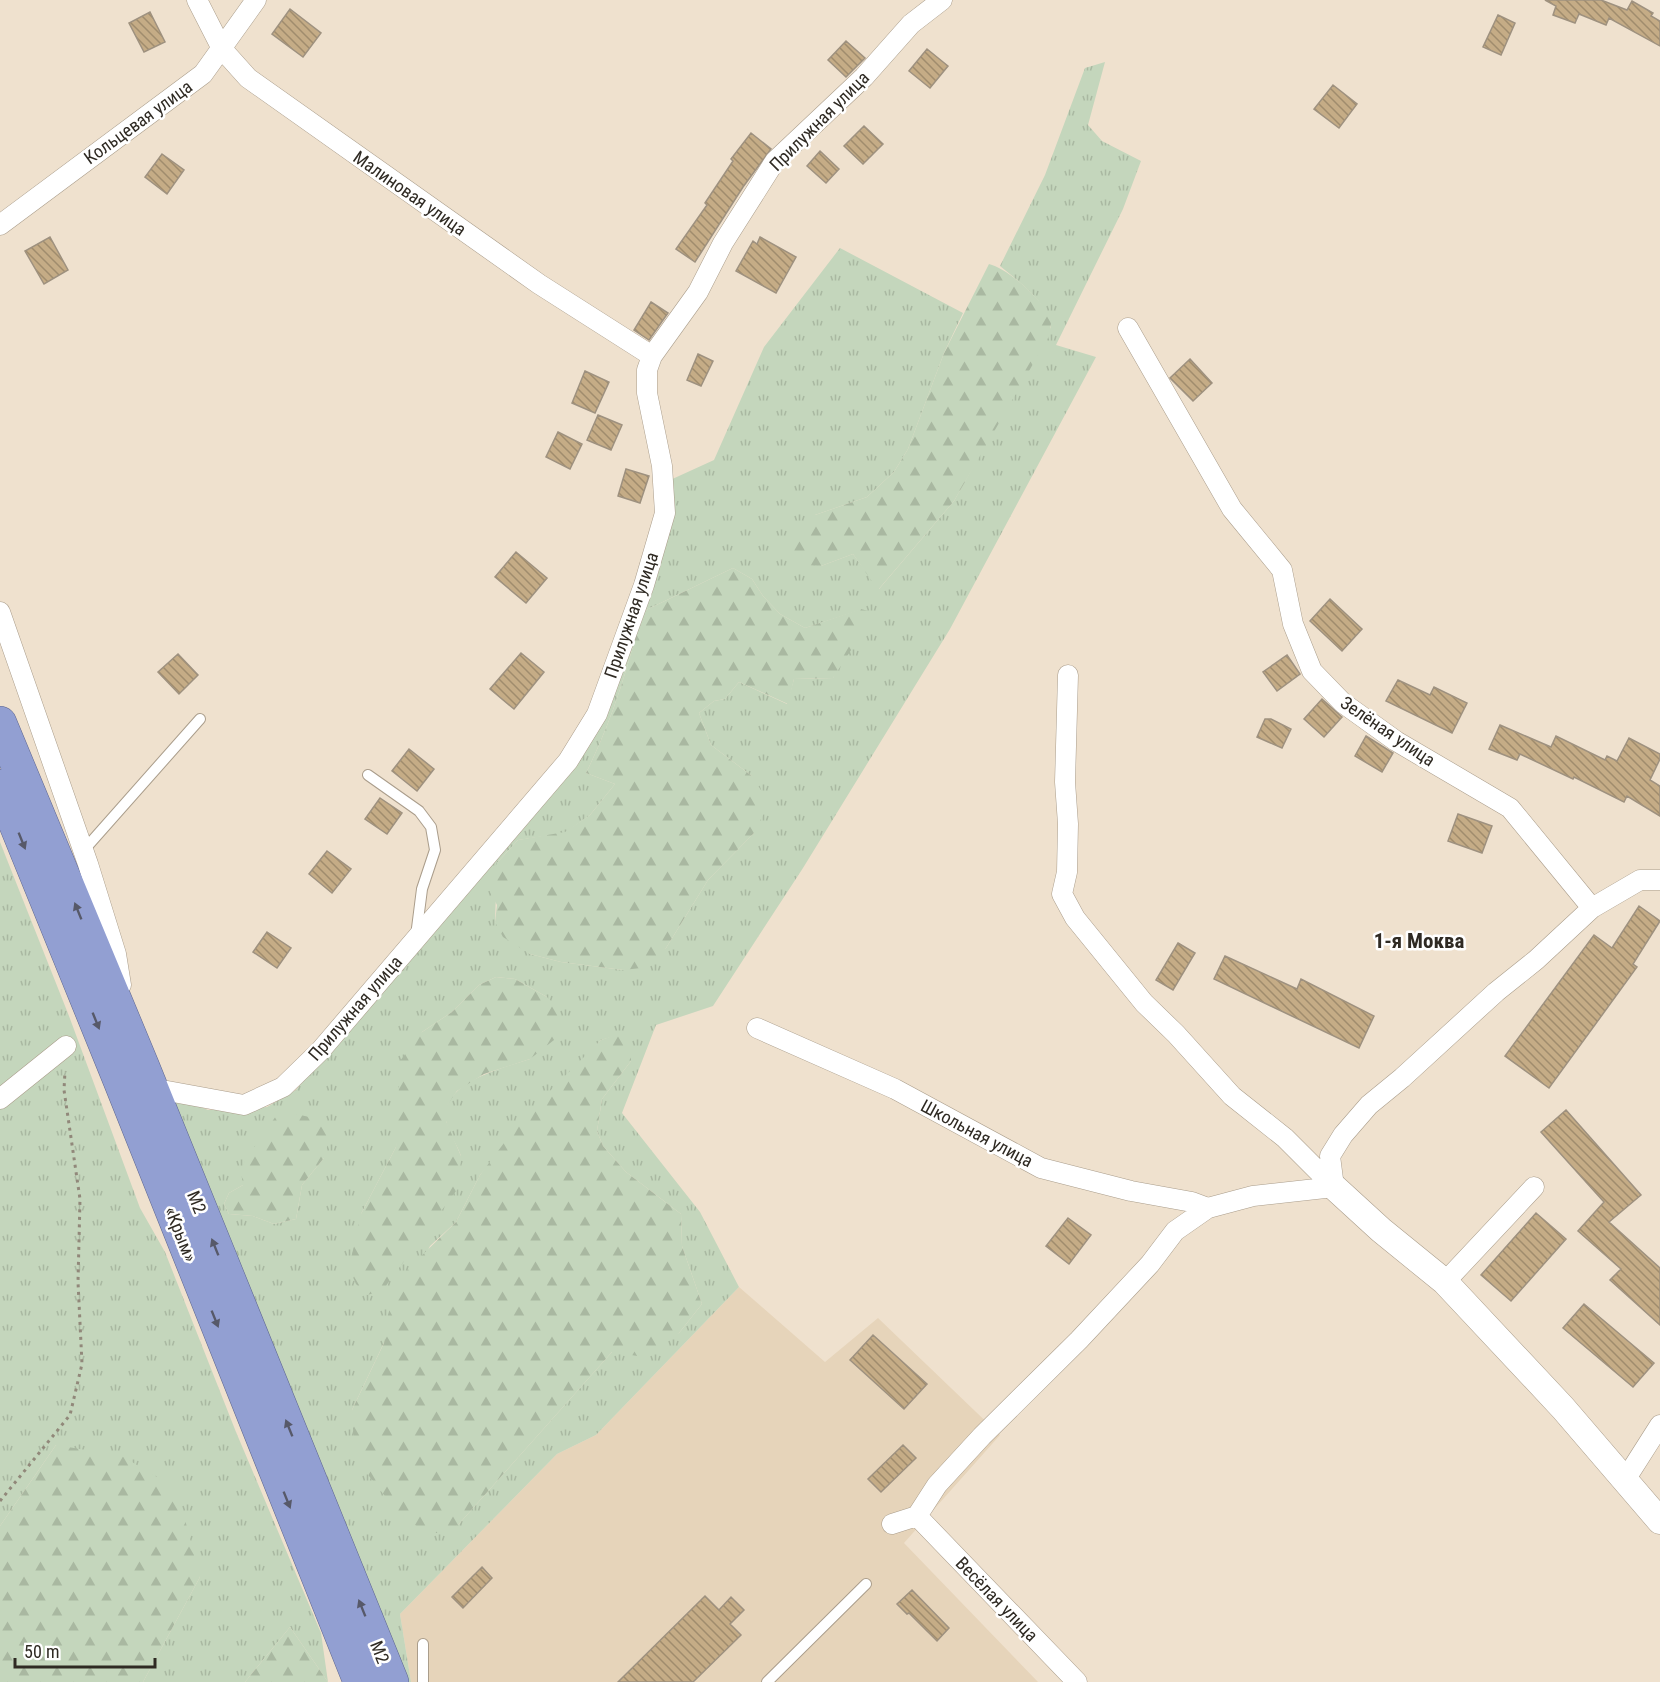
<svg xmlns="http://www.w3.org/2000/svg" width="1660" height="1682" font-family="'Roboto Condensed',sans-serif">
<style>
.built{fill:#e6d4ba}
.grass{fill:url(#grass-tufts);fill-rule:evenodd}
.forest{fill:url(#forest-firs)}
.building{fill:url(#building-back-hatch);stroke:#9e917f;stroke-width:1.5}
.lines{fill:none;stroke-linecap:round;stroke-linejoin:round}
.service-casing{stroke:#aa9d8b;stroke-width:12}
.minor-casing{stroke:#aa9d8b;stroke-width:21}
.tertiary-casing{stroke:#aa9d8b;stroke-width:27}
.trunk-casing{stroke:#5e668e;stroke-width:34}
.path{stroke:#91887a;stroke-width:3;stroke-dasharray:3 4.5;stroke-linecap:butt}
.service{stroke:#fff;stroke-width:10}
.minor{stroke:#fff;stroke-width:20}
.tertiary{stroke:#fff;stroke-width:26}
.trunk{stroke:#929fd2;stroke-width:33}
.oneway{fill:#575969}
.labels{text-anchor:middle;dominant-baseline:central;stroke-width:5;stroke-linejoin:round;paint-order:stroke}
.street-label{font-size:18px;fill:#2f2a23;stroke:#fff}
.quarter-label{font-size:21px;font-weight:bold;fill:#2f2a23;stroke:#fff}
</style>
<defs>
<pattern id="grass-tufts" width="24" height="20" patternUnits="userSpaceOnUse" patternTransform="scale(1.5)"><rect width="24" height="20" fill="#c4d6bc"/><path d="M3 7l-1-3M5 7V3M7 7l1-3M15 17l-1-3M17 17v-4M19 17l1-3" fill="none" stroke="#a9b8a1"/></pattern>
<pattern id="forest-firs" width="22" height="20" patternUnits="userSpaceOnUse" patternTransform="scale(1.5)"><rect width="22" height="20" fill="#c4d6bc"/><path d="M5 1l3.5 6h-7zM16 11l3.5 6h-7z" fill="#a9b8a1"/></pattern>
<pattern id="building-back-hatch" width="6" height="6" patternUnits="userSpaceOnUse" patternTransform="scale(1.5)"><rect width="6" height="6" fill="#c5ac86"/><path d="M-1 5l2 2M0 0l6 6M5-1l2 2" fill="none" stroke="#a08c6d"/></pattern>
</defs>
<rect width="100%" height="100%" fill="#efe1ce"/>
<path class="built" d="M739,1287L825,1362L878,1318L1000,1435L904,1543L1038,1682H411L400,1614L557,1454L596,1435Z"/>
<path class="grass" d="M1105,62L1088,125L1102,141L1141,161L1123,209L1056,345L1096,357L950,629L803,868L713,1006L656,1025L622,1113L700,1212L739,1287L596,1435L557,1454L400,1614L411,1682H388L158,1093L174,1096L208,1110H234L267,1107L296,1090L599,716L668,481L714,460L764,347L840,248L963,313L944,353L908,449L894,472L867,497L815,515L821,566L853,554L879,589L954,501L1051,327C1046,300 1020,283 1000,266L1045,175L1085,68ZM733,568L752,579L763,596L780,614L805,628L860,610L833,678L794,679L787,704L739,682L725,699L714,701L699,713L711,745L752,776L754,833L708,880L666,948L623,970L561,962L530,954L495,922L497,863L518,840L565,833L590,815L615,784L586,773C612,721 628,668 642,612ZM496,977L515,979L547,997L530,1059C503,1068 439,1083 446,1121C449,1133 457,1145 461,1156L361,1214L396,1147L422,1032L452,1012L479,985ZM618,1035L630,1045L631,1061L602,1099L597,1131L603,1146L626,1172L681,1214L682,1246L702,1304L679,1333L612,1352L458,1525L352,1410L430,1246L456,1222L480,1175L584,1059L601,1040ZM324,1158L302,1185L296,1219L274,1224L253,1216L229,1214L224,1204L229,1193L243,1185Z
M0,842L69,1016L140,1208L165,1252L236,1432L321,1633L328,1682L290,1627L245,1682H143L200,1577L56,1445L0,1526Z"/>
<path class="forest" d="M989,264C1007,268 1040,298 1049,315C1053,323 1050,330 1048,338L954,501L878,590L853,554L821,566L797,565L790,556L791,543L815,515L867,497L894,472L908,449L944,353Z
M733,568L752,579L763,596L780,614L805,628L861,609L875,613L833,678L794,679L788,704L739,682L725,699L714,701L699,713L711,745L752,776L769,803L754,833L708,880L666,948L641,968L623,970L561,962L530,954L503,937L495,922L497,905L487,886L497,863L518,840L565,832L590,815L615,784L586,773C612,721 628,668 642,612Z
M496,977L515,979L547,997L559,1009L562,1026L554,1040L530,1059L484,1074L457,1091L448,1104L446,1121L461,1156L459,1187L382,1291L367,1295L356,1284L349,1268L361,1214L396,1147L400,1061L422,1032L452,1012L479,985Z
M618,1034L631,1045V1061L602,1099L597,1131L603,1146L626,1172L681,1214L682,1246L702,1304L679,1333L644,1357L612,1352L458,1525L444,1533H427L400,1515L369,1476L354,1446L352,1410L384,1343L392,1297L408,1269L456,1222L480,1175L522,1119L601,1040Z
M291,1113L314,1118L330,1136L324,1158L302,1185L296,1219L274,1224L253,1216L229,1214L224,1204L229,1193L243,1185L241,1172L245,1160L276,1116Z
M56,1445L122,1456L177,1489L200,1577L143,1682H0V1526Z
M290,1627L328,1682H245Z"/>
<path class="building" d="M1545,0H1601L1627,10L1632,1L1653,13L1651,16L1660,21V46L1609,18L1606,25L1579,14L1575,23L1553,15L1556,6Z
M290,9L321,33L303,57L272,34Z
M150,12L165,42L144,52L129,23Z
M1498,15L1515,23L1501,55L1483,47Z
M846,41L865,58L846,77L828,60Z
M927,49L948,66L930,88L909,71Z
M1333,85L1357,104L1339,128L1314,109Z
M864,126L883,144L863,164L844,146Z
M751,133L771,149L743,187L695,262L676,249L707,205L705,203L733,161L731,159Z
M820,151L839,169L826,183L807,166Z
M162,154L184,170L167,194L145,177Z
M50,237L68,270L44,284L25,251Z
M760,237L796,257L776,293L736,271L753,241L757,244Z
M651,302L668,313L649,340L634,330Z
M698,354L713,361L701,386L687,380Z
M1190,359L1212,383L1193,401L1170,378Z
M585,371L609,382L595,413L572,403Z
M598,415L622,425L611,450L587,440Z
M558,432L582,444L570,469L546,457Z
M626,469L649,476L640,503L618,496Z
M516,552L547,578L526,603L495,577Z
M1330,599L1362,629L1342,651L1310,621Z
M521,653L544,672L514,709L490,689Z
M178,654L198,675L179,694L158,672Z
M1287,655L1300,674L1277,691L1263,672Z
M1398,680L1430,695L1434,687L1467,703L1452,733L1386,701Z
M1322,699L1342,717L1324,737L1304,719Z
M1265,719H1271L1291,729L1282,748L1257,737Z
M1500,725L1551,747L1556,736L1605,760L1607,756L1617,761L1629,738L1660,754V759L1650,780L1660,786V816L1627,796L1624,802L1574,777L1573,779L1520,754L1517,760L1489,749Z
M1366,736L1393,753L1382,772L1355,756Z
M409,749L434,769L417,791L392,771Z
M380,798L402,813L387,834L365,819Z
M1458,814L1492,826L1482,853L1448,841Z
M327,851L351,869L332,893L309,874Z
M1639,906L1660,921L1633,964L1637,967L1549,1088L1505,1056L1594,935L1612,948Z
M267,932L291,948L277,968L253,952Z
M1178,943L1195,953L1173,990L1156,980Z
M1225,956L1297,989L1301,979L1374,1016L1359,1048L1214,979Z
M1566,1110L1641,1195L1609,1222L1660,1268V1325L1610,1280L1621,1269L1578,1231L1604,1202L1541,1132Z
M1536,1213L1566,1239L1511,1301L1481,1275Z
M1068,1218L1091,1235L1069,1264L1046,1246Z
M1584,1304L1654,1363L1633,1387L1563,1328Z
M873,1335L927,1384L904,1409L850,1360Z
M903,1445L916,1458L881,1492L868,1479Z
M482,1567L492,1578L463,1608L452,1597Z
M912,1590L949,1628L937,1641L909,1613L907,1614L897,1604Z
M705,1596L719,1610L731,1597L744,1610L730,1624L741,1635L693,1682H618Z"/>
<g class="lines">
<g class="service-casing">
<path id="service" d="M368,775L419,811L431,827L435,850L422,889L416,936
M84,850L200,719
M423,1644V1682
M767,1682L866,1584"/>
</g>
<g class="minor-casing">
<path id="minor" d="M197,0L222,49L248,78L539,284L652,356
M0,225L203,74L256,0
M1128,328L1232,509L1282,570L1293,624L1312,671L1343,703L1396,741L1510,808L1592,908
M0,612L88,864L116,954L121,985
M757,1028L895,1089L1041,1168L1131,1191L1192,1202L1208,1208
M151,1088L244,1105L283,1087L320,1051L568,761L597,714L644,585L665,513L662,466L647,393V370L652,356L698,292L723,243L775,161L864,77L911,24L942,0
M0,1099L66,1046
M1334,1187L1330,1156L1343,1135L1369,1105L1402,1078L1496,992L1536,960L1592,908L1640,880H1660
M1445,1282L1534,1187
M1625,1480L1660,1425
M917,1516L1077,1682
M892,1524L917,1516L937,1485L982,1436L1079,1340L1150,1264L1175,1231L1208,1208L1253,1196L1334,1187L1285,1138L1232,1096L1176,1034L1144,1003L1075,918L1062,894L1067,872L1068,824L1065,782L1068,675"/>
</g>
<g class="tertiary-casing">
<path id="tertiary" d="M1334,1187L1381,1230L1445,1282L1563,1408L1660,1521"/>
</g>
<g class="trunk-casing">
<path id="trunk" d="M0,723L143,1067L392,1682
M0,786L120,1081L360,1682"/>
</g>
<path class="path" d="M0,1501L70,1415L82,1364L78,1282L80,1199L64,1090L65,1071"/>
<use href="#service" class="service"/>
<use href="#minor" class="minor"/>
<use href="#tertiary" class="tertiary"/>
<use href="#trunk" class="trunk"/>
</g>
<defs><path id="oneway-solid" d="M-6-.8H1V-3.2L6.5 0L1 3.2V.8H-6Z" transform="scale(1.5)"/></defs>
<g class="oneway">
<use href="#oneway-solid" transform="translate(22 841) rotate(68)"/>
<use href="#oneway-solid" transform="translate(78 911) rotate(-112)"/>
<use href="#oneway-solid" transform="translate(96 1021) rotate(68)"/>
<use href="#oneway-solid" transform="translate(215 1247) rotate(-112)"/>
<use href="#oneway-solid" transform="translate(215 1319) rotate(68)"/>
<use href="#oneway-solid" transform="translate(289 1428) rotate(-112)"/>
<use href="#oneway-solid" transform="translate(287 1500) rotate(68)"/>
<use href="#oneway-solid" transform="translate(362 1608) rotate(-112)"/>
</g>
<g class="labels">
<g class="street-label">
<text transform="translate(819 121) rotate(-45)">Прилужная улица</text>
<text transform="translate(138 122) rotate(-36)">Кольцевая улица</text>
<text transform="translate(410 193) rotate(35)">Малиновая улица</text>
<text transform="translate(631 615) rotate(-71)">Прилужная улица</text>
<text transform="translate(1388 731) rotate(34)">Зелёная улица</text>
<text transform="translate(355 1008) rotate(-49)">Прилужная улица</text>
<text transform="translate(977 1133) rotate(28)">Школьная улица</text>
<text transform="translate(197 1202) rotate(68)">М2</text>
<text transform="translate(181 1234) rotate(68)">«Крым»</text>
<text transform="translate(997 1599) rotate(46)">Весёлая улица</text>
<text transform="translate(380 1652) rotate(68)">М2</text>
</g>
<g class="quarter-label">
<text x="1419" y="941">1-я Моква</text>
</g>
</g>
<path d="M15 1658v9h140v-9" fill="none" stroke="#2f2a23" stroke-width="3"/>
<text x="24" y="1658" font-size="18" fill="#2f2a23" stroke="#ffffff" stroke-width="4.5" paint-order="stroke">50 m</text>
</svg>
